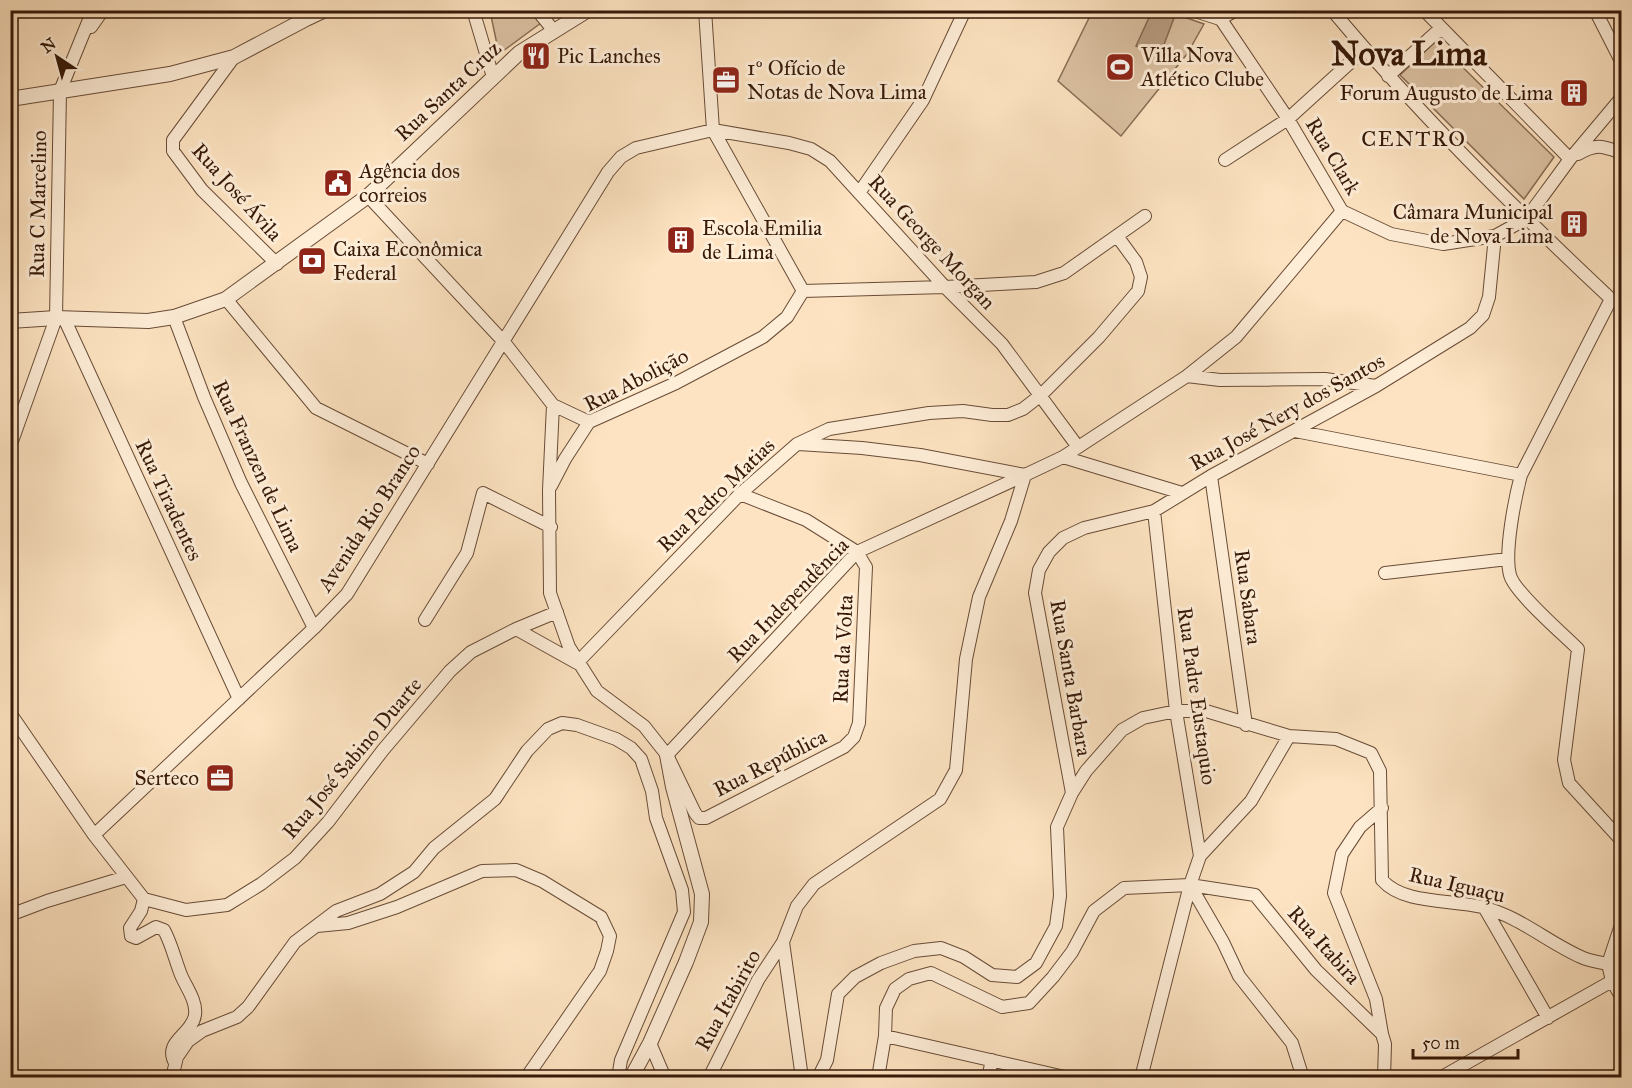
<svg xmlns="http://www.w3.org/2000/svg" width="1632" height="1088" font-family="'IM FELL Great Primer',serif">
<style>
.green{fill:#dbc1a2;stroke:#886d55;stroke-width:1.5}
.water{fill:#b99e82;stroke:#856951;stroke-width:1.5}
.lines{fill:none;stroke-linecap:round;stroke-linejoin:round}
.minor-casing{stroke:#684c36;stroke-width:14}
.tertiary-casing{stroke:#684c36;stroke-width:16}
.minor{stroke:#feedd7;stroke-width:12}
.tertiary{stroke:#feedd7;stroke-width:14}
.labels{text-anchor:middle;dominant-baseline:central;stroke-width:6;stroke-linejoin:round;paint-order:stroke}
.poi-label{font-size:21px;fill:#361908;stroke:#feedd7;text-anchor:start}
.street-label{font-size:21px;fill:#361908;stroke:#feedd7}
.neighbourhood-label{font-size:22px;letter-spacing:1.5px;fill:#361908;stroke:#feedd7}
.town-label{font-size:33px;font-weight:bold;fill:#361908;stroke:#feedd7}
</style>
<rect width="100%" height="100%" fill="#fde3c1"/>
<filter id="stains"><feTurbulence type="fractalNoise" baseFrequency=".00333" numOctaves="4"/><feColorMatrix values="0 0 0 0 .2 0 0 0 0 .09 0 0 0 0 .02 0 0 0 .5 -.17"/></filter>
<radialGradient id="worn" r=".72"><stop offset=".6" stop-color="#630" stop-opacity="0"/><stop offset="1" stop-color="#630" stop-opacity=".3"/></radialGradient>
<path class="green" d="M490,11H529L541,23L499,54Z
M1096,11H1167L1204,24L1187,54L1121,136L1058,81L1089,18Z
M1436,41L1554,157L1524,199L1400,75Z"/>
<path class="water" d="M1152,11L1174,18L1160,55L1136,46Z"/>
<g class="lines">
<g class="minor-casing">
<path id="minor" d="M473,10L493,77
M537,10L554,31
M1332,10C1418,113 1513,207 1611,299L1622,304
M1424,10L1570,159
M1595,10L1622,63
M1220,18L1288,119L1342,211L1391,234L1443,244L1495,236L1526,219L1570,159L1622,97
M91,27L103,10
M234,57L173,140V151L202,190L277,264
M1388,76L1441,28
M1578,154C1597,143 1602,146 1622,153
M1225,160L1288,119L1365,49
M859,193L923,100L965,10
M368,196L504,342L553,405L589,422
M803,291L945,287L1036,282L1064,273L1145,216
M226,299L316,408L428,464
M1611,299L1521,475C1515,498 1504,552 1510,575C1514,592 1563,634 1578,649L1564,760L1569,783L1622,841
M174,317L204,397L241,483L314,628
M64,318L239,699
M1187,376L1220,380L1325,379L1376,386
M553,405L549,490L550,593L569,647L597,691L644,726L667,755L695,813L699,818H706L844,747L854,737L859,723L866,567L857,552L806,520L740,494
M1295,431L1521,475
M798,444L862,448L920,455L1025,475
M10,447L56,318L60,91L93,10
M1063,457L1182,493
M1211,476L1246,725
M551,486L565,459L589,422L676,383L763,337L787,317L803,291L713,130L705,10
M1385,573L1508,559
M425,620L467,553L483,493L551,527
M516,629L577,663L740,494L797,444L829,429L929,413L963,411L992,415H1008L1023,409L1041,395L1099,337L1138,291L1141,277L1136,262L1117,236
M10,713L94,835L144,899L186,910L227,905L261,884L295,858L328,822L383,750L450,671L471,652L516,629L557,612
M667,755L857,552L1025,475
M1072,793L1035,593L1039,570L1049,552L1063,538L1084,528L1154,511L1211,476L1376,386L1470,328L1483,315L1489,297L1495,236
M1382,808L1360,827L1342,854L1334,893L1376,999L1382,1034
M94,835L314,628L347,594L608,172L621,157L636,148L713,130L789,143L811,149L830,161L945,287L1002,344L1078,447
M1200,856L1251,801L1289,736
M1190,885L1223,942L1239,976L1292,1043L1303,1078
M144,899L141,911L130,928L131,936L136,938L156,927L164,930C172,945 175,960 181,975C186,987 197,1001 195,1015C192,1035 163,1041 175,1063
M1484,907L1548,1018
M10,915L47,901L126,877
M317,926L348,923L397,907L482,871L516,870L542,881L601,917L610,936L607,951L600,971L526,1078
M1608,964L1622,922
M1608,964L1612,981L1622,998
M885,1036L1069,1078
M650,1043L665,1078
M172,1078L177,1057L188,1041L202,1031L237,1017L248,1007L295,942L336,911L380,894L414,872L434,848L495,799L527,751L548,729L562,723L577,725L616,739L631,748L641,759L652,791L656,818L682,890L684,912L621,1060L618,1078
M709,1078L758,980L783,942
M802,1078L783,942L797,906L814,884L940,799L956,770L966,659L979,597L1011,521L1025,475L1063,457L1187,376L1236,337L1342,211
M818,1078L827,1060L838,994L855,977L881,963L914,951L941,948L964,957L992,975L1017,977L1036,963L1056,926L1060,896L1057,827L1072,793L1086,771L1122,730L1143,718L1176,711H1206L1289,736L1336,739L1371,753L1380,771L1382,880C1404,905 1451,899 1482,907C1519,916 1547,942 1581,957C1589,961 1599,962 1608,964
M878,1078L885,1036L886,1008L895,989L909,979L931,973L1002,1007L1029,1003L1053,977L1072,952L1094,911L1124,888L1190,885L1255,895L1316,970L1382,1034L1385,1044L1384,1078
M988,1078L992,1060
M1141,1078L1190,885L1200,856L1176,711L1154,511
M1440,1078L1612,981"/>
</g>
<g class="tertiary-casing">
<path id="tertiary" d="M1195,10L1220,18L1234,10
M10,99L170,74L234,57L306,19L325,10
M10,321L56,318L148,321L174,317L226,299L368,196L519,53L588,10
M631,1078L650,1043L686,962L701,922L702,894L673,787L667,755"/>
</g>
<use href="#minor" class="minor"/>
<use href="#tertiary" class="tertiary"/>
</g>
<defs>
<g id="restaurant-square" transform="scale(1.5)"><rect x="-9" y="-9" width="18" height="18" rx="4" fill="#8f2418" stroke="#feedd7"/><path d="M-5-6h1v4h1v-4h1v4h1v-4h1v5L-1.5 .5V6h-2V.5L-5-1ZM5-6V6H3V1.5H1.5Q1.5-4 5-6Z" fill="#fff"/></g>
<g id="stadium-square" transform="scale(1.5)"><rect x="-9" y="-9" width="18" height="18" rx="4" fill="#8f2418" stroke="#feedd7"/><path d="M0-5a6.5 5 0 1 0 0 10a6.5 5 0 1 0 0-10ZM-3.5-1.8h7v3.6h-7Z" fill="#fff"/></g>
<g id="office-square" transform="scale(1.5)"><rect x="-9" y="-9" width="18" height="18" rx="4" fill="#8f2418" stroke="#feedd7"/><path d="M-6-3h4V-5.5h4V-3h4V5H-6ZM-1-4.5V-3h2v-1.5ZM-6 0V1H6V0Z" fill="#fff"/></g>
<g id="building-square" transform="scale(1.5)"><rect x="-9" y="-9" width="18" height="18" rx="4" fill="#8f2418" stroke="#feedd7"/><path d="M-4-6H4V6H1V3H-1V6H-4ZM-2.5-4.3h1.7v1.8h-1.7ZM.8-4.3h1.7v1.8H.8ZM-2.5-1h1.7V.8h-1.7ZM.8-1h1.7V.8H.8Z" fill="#fff"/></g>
<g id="civic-square" transform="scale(1.5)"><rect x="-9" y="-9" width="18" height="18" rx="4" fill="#8f2418" stroke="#feedd7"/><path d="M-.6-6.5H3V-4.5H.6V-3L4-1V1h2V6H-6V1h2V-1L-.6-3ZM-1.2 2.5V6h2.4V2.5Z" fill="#fff"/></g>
<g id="bank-square" transform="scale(1.5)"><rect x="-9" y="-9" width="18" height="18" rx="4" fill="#8f2418" stroke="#feedd7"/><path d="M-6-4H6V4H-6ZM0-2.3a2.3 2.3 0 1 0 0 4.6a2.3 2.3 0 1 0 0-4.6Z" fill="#fff"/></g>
</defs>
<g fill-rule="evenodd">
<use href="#restaurant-square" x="536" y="56"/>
<use href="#stadium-square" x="1120" y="67"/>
<use href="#office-square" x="726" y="80"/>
<use href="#building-square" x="1574" y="93"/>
<use href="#civic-square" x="338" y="183"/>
<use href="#building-square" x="1574" y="224"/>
<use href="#building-square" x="681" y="240"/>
<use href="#bank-square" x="312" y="261"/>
<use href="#office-square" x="220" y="778"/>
</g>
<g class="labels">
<g class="poi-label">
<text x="1141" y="55">Villa Nova<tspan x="1141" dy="24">Atlético Clube</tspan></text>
<text x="557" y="56">Pic Lanches</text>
<text x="747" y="68">1º Ofício de<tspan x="747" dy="24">Notas de Nova Lima</tspan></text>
<text x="1553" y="93" text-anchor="end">Forum Augusto de Lima</text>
<text x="359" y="171">Agência dos<tspan x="359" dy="24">correios</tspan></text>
<text x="1553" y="212" text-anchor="end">Câmara Municipal<tspan x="1553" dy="24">de Nova Lima</tspan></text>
<text x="702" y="228">Escola Emilia<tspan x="702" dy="24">de Lima</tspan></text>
<text x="333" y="249">Caixa Econômica<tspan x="333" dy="24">Federal</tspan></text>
<text x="199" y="778" text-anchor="end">Serteco</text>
</g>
<g class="street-label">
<text transform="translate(448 91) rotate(-43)">Rua Santa Cruz</text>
<text transform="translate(1333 156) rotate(59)">Rua Clark</text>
<text transform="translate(237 192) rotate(48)">Rua José Ávila</text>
<text transform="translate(38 204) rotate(-89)">Rua C Marcelino</text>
<text transform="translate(932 242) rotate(47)">Rua George Morgan</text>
<text transform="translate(636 380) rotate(-27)">Rua Abolição</text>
<text transform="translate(1287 412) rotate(-29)">Rua José Nery dos Santos</text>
<text transform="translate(258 466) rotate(65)">Rua Franzen de Lima</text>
<text transform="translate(716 495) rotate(-44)">Rua Pedro Matias</text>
<text transform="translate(169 500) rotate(65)">Rua Tiradentes</text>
<text transform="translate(369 518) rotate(-57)">Avenida Rio Branco</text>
<text transform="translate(1248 597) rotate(82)">Rua Sabara</text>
<text transform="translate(788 600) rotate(-46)">Rua Independência</text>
<text transform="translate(843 649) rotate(-87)">Rua da Volta</text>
<text transform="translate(1071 678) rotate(80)">Rua Santa Barbara</text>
<text transform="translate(1197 696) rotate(82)">Rua Padre Eustaquio</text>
<text transform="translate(352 758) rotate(-50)">Rua José Sabino Duarte</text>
<text transform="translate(770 763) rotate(-27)">Rua República</text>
<text transform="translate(1457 885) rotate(13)">Rua Iguaçu</text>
<text transform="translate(1324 945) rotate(48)">Rua Itabira</text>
<text transform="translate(728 1000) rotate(-61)">Rua Itabirito</text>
</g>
<g class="neighbourhood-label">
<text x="1414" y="138">CENTRO</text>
</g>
<g class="town-label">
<text x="1409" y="54">Nova Lima</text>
</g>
</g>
<rect width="1632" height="1088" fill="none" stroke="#fde3c1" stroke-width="36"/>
<rect x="12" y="12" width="1608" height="1064" fill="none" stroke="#361908" stroke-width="3"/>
<rect x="18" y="18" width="1596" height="1052" fill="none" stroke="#361908" stroke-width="1.5"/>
<g transform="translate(57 57) rotate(324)" stroke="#feedd7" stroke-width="4.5" paint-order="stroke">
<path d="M0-4.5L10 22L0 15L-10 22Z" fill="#361908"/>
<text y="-9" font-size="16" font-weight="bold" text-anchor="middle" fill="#361908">N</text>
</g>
<path d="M1413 1049v9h105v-9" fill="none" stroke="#361908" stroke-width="3"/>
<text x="1422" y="1049" font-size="18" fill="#361908" stroke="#feedd7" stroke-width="4.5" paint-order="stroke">50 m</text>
<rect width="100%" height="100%" filter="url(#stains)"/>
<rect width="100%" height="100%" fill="url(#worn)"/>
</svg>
